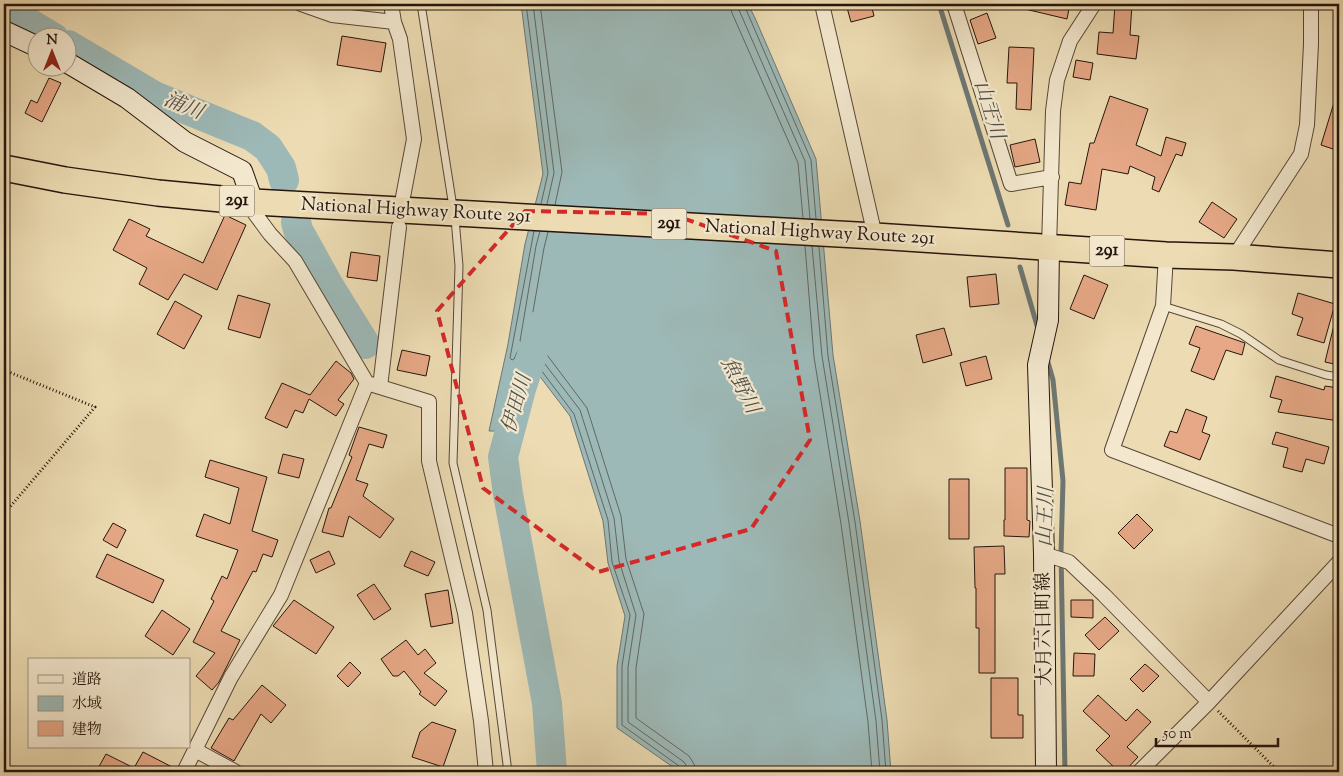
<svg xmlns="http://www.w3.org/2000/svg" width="1343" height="776" font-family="'Sorts Mill Goudy','Noto Serif JP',serif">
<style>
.water{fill:#9db9b7;stroke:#6d7773}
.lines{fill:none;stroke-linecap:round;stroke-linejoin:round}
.shore{stroke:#626762;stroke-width:1}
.stream{stroke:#6d7773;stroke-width:5}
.river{stroke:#9db9b7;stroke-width:30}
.building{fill:#e6a886;stroke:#26150c}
.lane-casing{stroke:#584736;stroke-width:9}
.street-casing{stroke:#584736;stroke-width:16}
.secondary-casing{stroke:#26150c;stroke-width:22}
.highway-casing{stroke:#26150c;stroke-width:28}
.path{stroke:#26150c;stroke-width:3;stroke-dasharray:1 2.5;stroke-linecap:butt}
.lane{stroke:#f3e8ce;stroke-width:7}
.street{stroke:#f3e8ce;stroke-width:14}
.secondary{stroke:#f3e8ce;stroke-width:20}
.highway{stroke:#eddcb3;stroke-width:25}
.marked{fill:none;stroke:#d62828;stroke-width:4;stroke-dasharray:10 6;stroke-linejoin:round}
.labels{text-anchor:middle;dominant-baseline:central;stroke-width:4.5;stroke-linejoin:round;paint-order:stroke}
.shield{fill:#f3e8ce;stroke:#645446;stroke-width:1}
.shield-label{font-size:18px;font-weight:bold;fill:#26150c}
.street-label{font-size:19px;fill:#26150c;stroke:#f3e8ce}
.water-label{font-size:20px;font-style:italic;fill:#504e48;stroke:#f3e8ce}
</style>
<rect width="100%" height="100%" fill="#eddcb3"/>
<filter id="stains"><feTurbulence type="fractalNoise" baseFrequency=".004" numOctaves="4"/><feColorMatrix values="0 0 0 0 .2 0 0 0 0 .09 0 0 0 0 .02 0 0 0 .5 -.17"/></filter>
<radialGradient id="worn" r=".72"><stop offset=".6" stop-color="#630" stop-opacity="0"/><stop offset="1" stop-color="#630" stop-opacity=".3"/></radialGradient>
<path class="water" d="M521,4H748L755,18L816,159L833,355L860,521L887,720L891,772H680L617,728V666L625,616L608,563L603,521L570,416L522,353L499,431H489L508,344L525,244L543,174Z"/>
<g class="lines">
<path class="shore" d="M526,4L548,173L541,204
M533,4L554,173L547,204
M540,4L562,172L555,205
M730,4L732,13L798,163L803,218
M738,4L739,10L805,161L810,219
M744,4L745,7L811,160L816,219
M534,231L510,358L512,360L514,359C517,353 518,346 526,350L574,414L608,520L612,562L630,615L622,666V725L679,766L681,769L682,772
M540,231L536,246L520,341L532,347L580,410L614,518L619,561L636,615L628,667V722L684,762L687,767L688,772
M548,232L544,248L529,335L538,343L587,408L621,516L626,559L644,614L636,668V718L689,756L694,764L696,772
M805,246L814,357L841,524L868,722L872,772
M812,246L822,356L849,523L876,721L880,772
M819,247L828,356L855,522L882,720L886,772"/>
<path class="stream" d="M939,4L1008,225
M1020,267L1038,329
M1047,359L1053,380L1063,481L1061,553L1065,772"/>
<path class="river" d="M4,8L54,38
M68,45L154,96L252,136L268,148L281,168L284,180
M296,222L298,230L329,286L365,344
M542,324L521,389L503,457L508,494L547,703L552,772"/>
</g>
<path class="building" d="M846,4H871L874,16L851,22Z
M1025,4H1070L1067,19L1025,9Z
M1115,4H1132L1130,35L1139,36L1136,59L1097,54L1099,32L1113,33Z
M987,13L996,38L978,44L970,20Z
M342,36L386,43L381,72L337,65Z
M1009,47L1034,48L1031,110L1016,109L1017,83H1007Z
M1076,60L1093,63L1090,80L1073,77Z
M49,78L61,83L42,122L25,113L31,100L37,103Z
M1110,96L1148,109L1136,145L1161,156L1166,137L1186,143L1182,156L1176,154L1159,192L1152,189L1155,177L1130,166L1128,174L1102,169L1096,210L1065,205L1069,182L1081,184L1090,143H1094Z
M1336,96H1339V151L1321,145Z
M1035,139L1040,162L1015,167L1010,145Z
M1212,202L1237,219L1224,238L1199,222Z
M225,215L246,225L217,290L184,274L168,300L139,284L147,268L113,250L129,219L150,229L146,236L203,263Z
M351,252L380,256L377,281L347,277Z
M996,274L999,304L970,307L967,277Z
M1084,275L1108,285L1094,319L1070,309Z
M1298,293L1335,304L1324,343L1297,335L1303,318L1292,314Z
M238,295L270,304L260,338L228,329Z
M175,301L202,316L184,349L157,334Z
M1334,325L1339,326V365L1325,362Z
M1196,326L1245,343L1242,355L1226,350L1214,380L1191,371L1200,348L1189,344Z
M944,328L952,355L923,363L916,335Z
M402,350L430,356L426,376L397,370Z
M986,356L992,379L966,386L960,363Z
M336,361L351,373L354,379L338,400L344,404L336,416L309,399L303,413L295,410L287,428L265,418L282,383L310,395Z
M1276,376L1324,390L1325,386L1339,388V421L1278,412L1282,400L1270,397Z
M1186,409L1207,417L1202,432L1210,435L1200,460L1164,446L1170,431L1177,433Z
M359,427L387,435L383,448L369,444L356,480L368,484L363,496L394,519L380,538L349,516L343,537L322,532L329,508H331L352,457L349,455Z
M1276,432L1329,447L1324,464L1306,459L1302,472L1283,467L1288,448L1272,444Z
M283,454L304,459L299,478L278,473Z
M210,460L267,477L252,531L278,540L272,557L263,554L256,572L253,571L221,631L240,640L219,682L212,690L196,676L215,653L193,642L214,601L211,599L222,576L227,579L238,550L196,536L204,514L230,524L239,488L205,477Z
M1005,468H1027V520L1030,521L1029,537L1004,536V520H1005Z
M949,479H969V539H949Z
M1137,514L1153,530L1134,549L1118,533Z
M113,523L126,530L117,548L103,540Z
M1004,546L1005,574H995V673H979V628H976V588H975L974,547Z
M329,551L335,564L316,573L310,560Z
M411,551L435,562L428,576L404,566Z
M107,554L164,580L153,603L96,577Z
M374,584L391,609L374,620L357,595Z
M448,590L453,623L431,627L425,594Z
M294,600L334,627L316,654L273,626Z
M1071,600H1093V618L1071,617Z
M162,610L190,629L173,655L145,636Z
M1105,617L1119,631L1099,650L1085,635Z
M406,640L418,655L425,649L436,663L424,673L447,691L435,706L419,694L421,692L404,671L398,676H393L381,659Z
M1074,653L1095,654L1094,676H1073Z
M350,662L361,673L348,687L337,676Z
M1145,664L1159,676L1143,692L1130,679Z
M991,678H1018V715H1023V738H991Z
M262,685L286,705L271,723L261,714L234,761L211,748L229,718L233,720Z
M1098,695L1126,721L1137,709L1151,722L1127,747L1138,757L1124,772H1119L1096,750L1110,736L1083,711Z
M432,722L456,730L443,767L412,757L420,732Z
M143,752L176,769L175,772H96L106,754L134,768Z"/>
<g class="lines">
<g class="lane-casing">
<path id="lane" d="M421,4L453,207
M455,218L459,266L453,463L487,610L508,772
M1163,306L1221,324L1241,334L1279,360L1326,375L1339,377"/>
</g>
<g class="street-casing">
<path id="street" d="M301,4L332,15L394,22L400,39L414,139L403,197
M391,4L394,22
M822,4L875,236
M954,4L1011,184L1052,177
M253,202V211L270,234L295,261L367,383L429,402V461L465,613L481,721L486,772
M1049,247L1053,111L1057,80L1070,41L1094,4
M1166,255L1163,306L1112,450L1339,536
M1234,257L1301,154L1307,125L1311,44V4
M380,387L399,227
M1044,554L1069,562L1104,595L1209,702
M195,750L236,772
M184,772L231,677L281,595L367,383
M1139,772L1209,702L1339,562"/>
</g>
<g class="secondary-casing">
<path id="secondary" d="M4,31L38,47
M68,63L127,98L185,142L242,171L253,202
M1046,772L1044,554L1038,365L1048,320L1049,247"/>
</g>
<g class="highway-casing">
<path id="highway" d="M4,168L65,180L158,193L253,202L875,236L1166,255L1234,257L1339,265"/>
</g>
<path class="path" d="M4,370L95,407L4,514
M1218,711L1279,772"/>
<use href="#lane" class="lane"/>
<use href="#street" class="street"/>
<use href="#secondary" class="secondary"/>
<use href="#highway" class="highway"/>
</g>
<path class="marked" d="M525,211L671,214L776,251L810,440L751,529L598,572L483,488L437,311Z"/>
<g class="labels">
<g class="shield">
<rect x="219.5" y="185.5" width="35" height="31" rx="4"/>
<rect x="651.5" y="208.5" width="35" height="31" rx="4"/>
<rect x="1089.5" y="235.5" width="35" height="31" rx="4"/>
</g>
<g class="shield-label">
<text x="237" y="201">291</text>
<text x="669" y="224">291</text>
<text x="1107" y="251">291</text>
</g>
<g class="street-label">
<text transform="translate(416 211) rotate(3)">National Highway Route 291</text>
<text transform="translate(820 233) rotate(3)">National Highway Route 291</text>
<text transform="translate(1045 629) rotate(-91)">大月六日町線</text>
</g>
<g class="water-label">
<text transform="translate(183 107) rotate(22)">浦川</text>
<text transform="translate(988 110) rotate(73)">山王川</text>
<text transform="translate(739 386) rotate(63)">魚野川</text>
<text transform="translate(518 404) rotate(-74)">伊田川</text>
<text transform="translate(1047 517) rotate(-88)">山王川</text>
</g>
</g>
<rect width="1343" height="776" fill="none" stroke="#eddcb3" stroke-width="20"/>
<rect x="5" y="5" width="1333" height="766" fill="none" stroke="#26150c" stroke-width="2.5"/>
<rect x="10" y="10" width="1323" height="756" fill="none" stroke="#26150c"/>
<rect x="28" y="658" width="162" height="90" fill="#f3e8ce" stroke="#a19480"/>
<rect x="38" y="675" width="25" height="8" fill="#f3e8ce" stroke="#a19480"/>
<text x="72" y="684" font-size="15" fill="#26150c">道路</text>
<rect x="38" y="696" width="25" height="15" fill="#9db9b7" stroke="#a19480"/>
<text x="72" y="708" font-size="15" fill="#26150c">水域</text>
<rect x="38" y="721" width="25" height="15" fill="#e6a886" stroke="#a19480"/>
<text x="72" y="734" font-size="15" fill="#26150c">建物</text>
<g transform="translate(52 52)"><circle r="24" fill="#f3e8ce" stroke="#a19480"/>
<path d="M0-4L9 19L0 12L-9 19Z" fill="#8f2418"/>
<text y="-8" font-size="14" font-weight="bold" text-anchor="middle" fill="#26150c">N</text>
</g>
<path d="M1156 738v8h122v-8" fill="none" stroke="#26150c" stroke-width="2.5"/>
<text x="1163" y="738" font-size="15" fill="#26150c" stroke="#f3e8ce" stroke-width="4" paint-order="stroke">50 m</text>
<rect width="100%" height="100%" filter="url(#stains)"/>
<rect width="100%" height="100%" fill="url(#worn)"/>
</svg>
